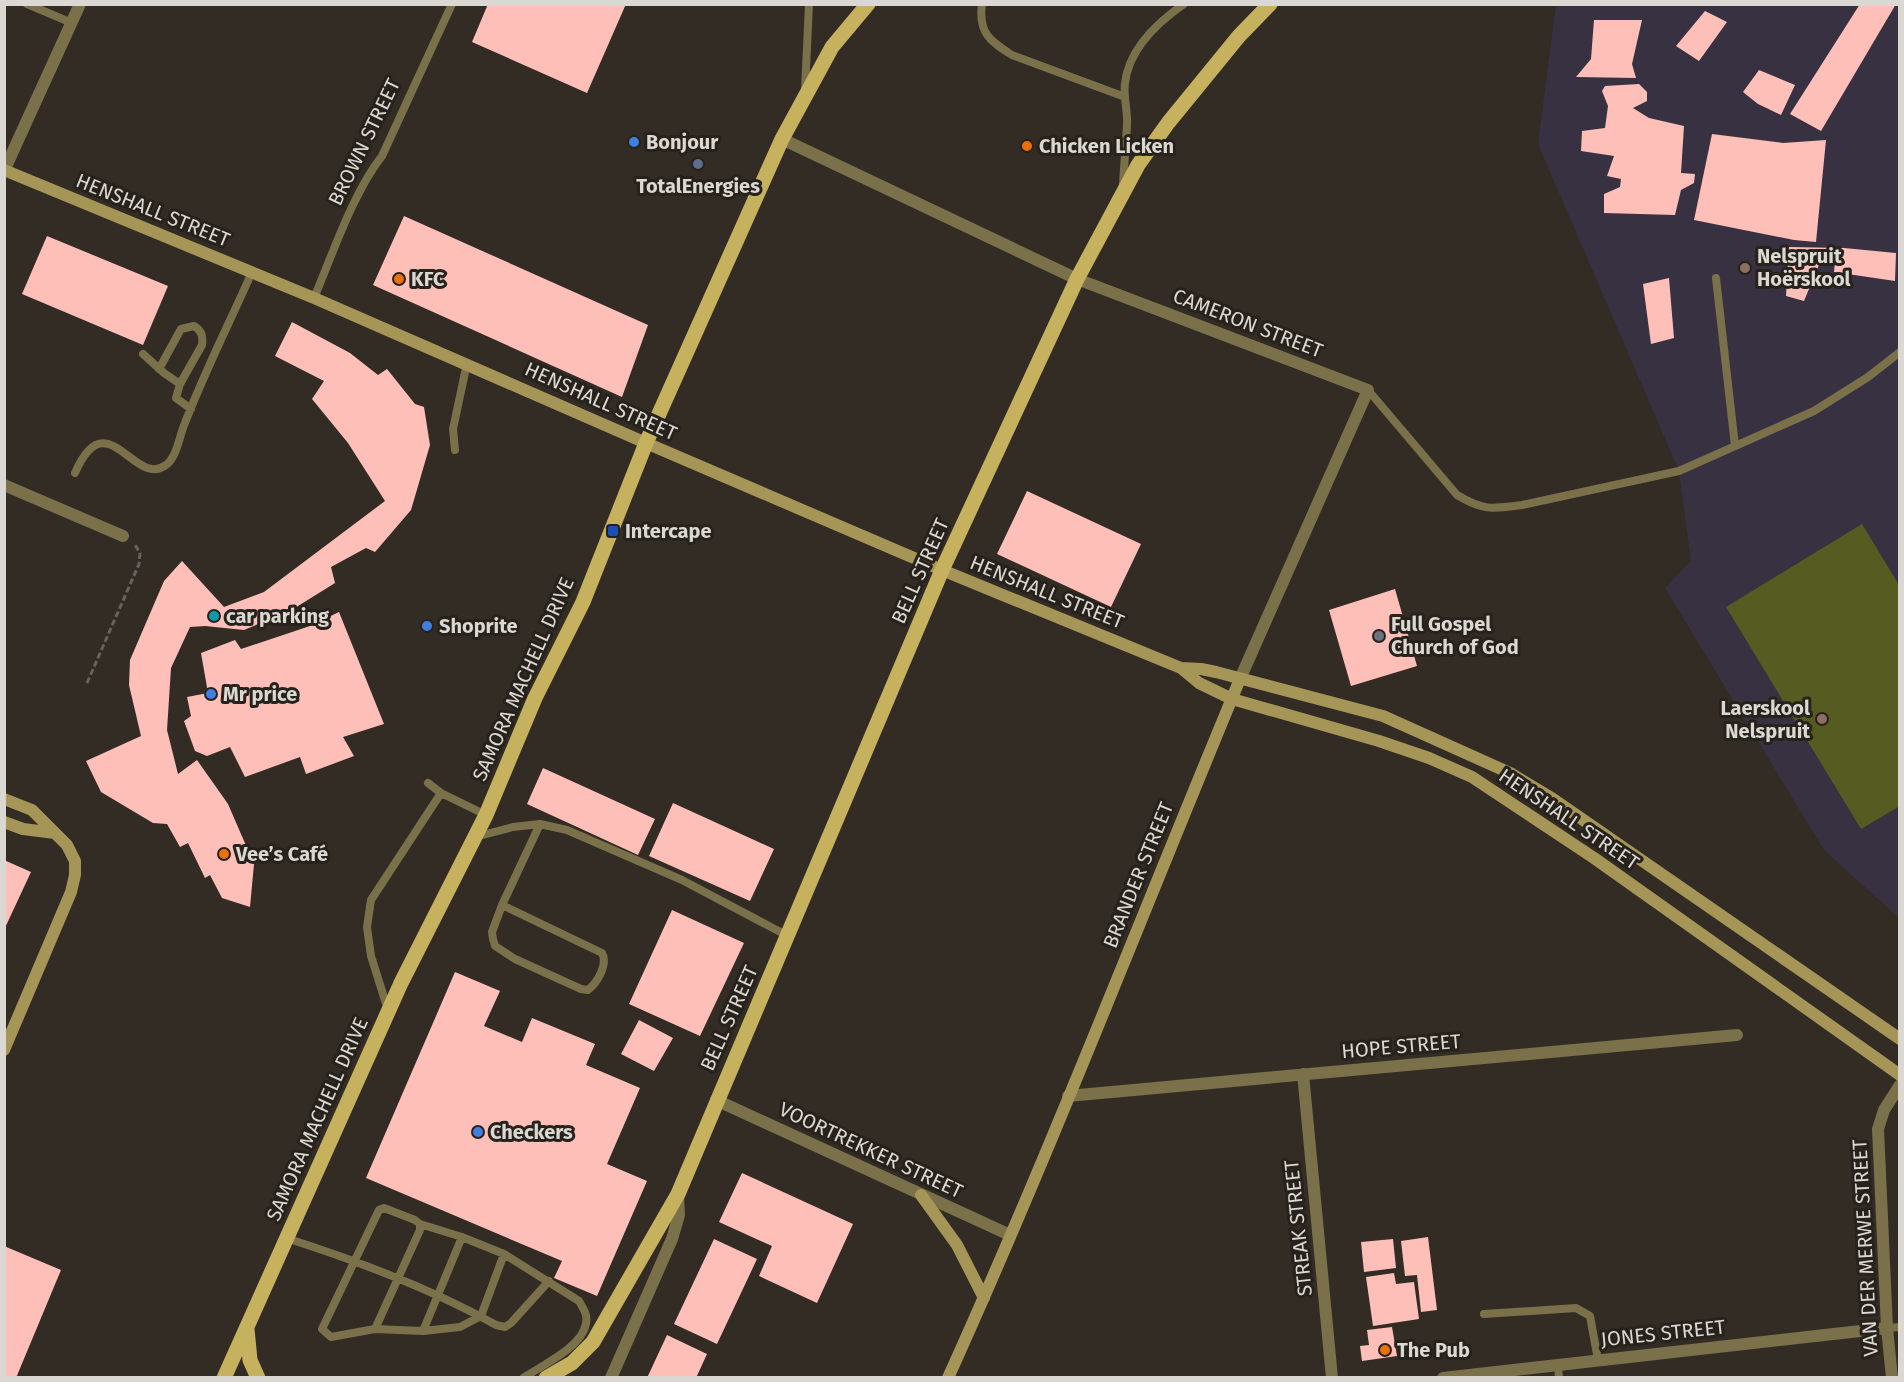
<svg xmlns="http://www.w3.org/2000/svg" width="1904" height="1382" font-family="'Fira Sans',sans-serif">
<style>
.education{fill:#383142}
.green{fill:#555b21}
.building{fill:#ffbfb9}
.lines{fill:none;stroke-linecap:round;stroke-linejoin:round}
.path{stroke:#67625b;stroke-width:3;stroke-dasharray:6 3;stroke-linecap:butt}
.lane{stroke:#7a704a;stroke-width:8}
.street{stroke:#7a704a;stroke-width:12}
.secondary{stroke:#a59556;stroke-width:12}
.primary{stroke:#c6b15f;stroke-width:15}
.shop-dot{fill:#3f7fe0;stroke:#28221c;stroke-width:2}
.food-dot{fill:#e8710a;stroke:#28221c;stroke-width:2}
.service-dot{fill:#5c6f8a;stroke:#28221c;stroke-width:2}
.education-dot{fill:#8d6e63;stroke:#28221c;stroke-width:2}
.transit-dot{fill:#1a4fb4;stroke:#28221c;stroke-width:2}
.culture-dot{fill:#0f9aa8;stroke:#28221c;stroke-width:2}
.worship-dot{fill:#6b7280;stroke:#28221c;stroke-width:2}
.labels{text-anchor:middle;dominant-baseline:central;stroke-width:6;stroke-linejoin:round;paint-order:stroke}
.street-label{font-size:20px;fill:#dbd7d2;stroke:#28221c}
.poi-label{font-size:20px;font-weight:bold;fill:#dbd7d2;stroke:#28221c;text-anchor:start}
</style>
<rect width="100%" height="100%" fill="#322c25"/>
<path class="education" d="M1556,5H1899V918L1824,850L1665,588L1691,561L1679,471L1538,144Z"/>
<path class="green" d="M1862,524L1899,585L1900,806L1861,829L1726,607Z"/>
<path class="building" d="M488,4H626L587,93L472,42Z
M1860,4H1896L1821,131L1790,114Z
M1705,11L1727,22L1699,61L1676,46Z
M1594,20H1642L1632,64L1636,78L1576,77L1591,59Z
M1759,70L1795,85L1781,115L1758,104L1743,92Z
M1639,84L1647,92V101L1633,108L1649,118L1684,126L1681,173L1695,174L1694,183L1681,190L1675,215L1604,213V194L1620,187L1621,179L1607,176L1614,156L1581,151L1582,131L1605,128L1608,106L1602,91L1605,86Z
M1712,134L1783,143L1826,140L1816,242L1794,240L1694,220Z
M404,216L648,325L622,397L373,285Z
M47,236L168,286L143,345L22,294Z
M1789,247L1844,248L1896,253L1895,281L1834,272L1835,261L1821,260L1804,301L1786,296Z
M1669,278L1674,338L1651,344L1643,284Z
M292,322L350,353L378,375L387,369L415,404L424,407L430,445L411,510L375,552L366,548L331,567L335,583L290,611L244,630L205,626L190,627L171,668L167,730L178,774L197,760L228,804L254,864L250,907L222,898L210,875L205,878L188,843L180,847L167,824L153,823L101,792L86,761L141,736L129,685L130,660L164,581L182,561L224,607L264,592L385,501L348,443L312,399L324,381L275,356Z
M1027,491L1141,544L1111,607L997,554Z
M1395,589L1417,666L1351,686L1329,610Z
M339,612L384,724L343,737L354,756L306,774L300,757L245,777L230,747L207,756L195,751L184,721L191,716L187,697L208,693L201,653L235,640L241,649L310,626Z
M543,768L655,819L638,855L527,804Z
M673,803L774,849L750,901L649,856Z
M4,860L31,872L4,930Z
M672,910L744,943L700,1036L629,1004Z
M455,972L500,991L484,1026L522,1042L532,1018L595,1044L586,1065L640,1088L607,1164L647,1181L597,1296L554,1278L562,1261L366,1178Z
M639,1020L673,1038L654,1071L621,1054Z
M742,1173L853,1224L817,1303L759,1276L772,1246L719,1222Z
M1428,1237L1437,1310L1421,1312L1417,1275L1405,1276L1401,1241Z
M714,1239L757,1259L717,1344L674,1324Z
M1393,1239L1396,1268L1364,1272L1361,1242Z
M4,1246L61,1270L16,1378H4Z
M1394,1273L1396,1284L1414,1282L1419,1319L1373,1326L1366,1277Z
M1392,1327L1397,1356L1362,1361L1360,1346L1369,1345L1367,1330Z
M667,1335L707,1354L696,1378H647Z"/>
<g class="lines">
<path class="path" d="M87,683L139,564L140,553L135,545"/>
<path class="lane" d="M27,4L72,23
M982,4C978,33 990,41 1012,55L1125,97
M805,90L809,4
M1123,185C1124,165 1126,145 1127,125C1128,111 1123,97 1125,83C1129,49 1158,22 1184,4
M1716,278L1735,446
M314,298C333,253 353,193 382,156L452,4
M143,354L164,373L180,384L176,398L191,409
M159,369L181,329L194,326C202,331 203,336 202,345L180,384
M1368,390L1457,495C1484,511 1492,509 1522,505L1679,471L1814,411L1868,377L1900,352
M455,450L453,429L467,363
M75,473C107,399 134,489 166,465C176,458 179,439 183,428C203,375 229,324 252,272
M428,783L441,793L486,815
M475,837L513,827L540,824L567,830L682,880L786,935
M502,905L602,953C608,964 598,982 588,990L581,989L515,959L495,946L493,939L492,932L502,905L540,824
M388,1010L371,956L367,927L371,900L441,793
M420,1224L462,1237
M286,1238C358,1261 430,1288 496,1325L505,1327L511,1323L549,1281
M1484,1314L1576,1308L1590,1316L1598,1360
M1887,1328L1900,1327
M375,1329L420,1230V1224L415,1220L384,1208L379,1210L322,1329L331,1337L375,1329L423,1331L460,1327L481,1316L504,1254
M423,1331L462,1237L504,1254L579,1301C583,1308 588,1315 586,1323C583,1347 541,1366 523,1378
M1558,1365L1559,1378"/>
<path class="street" d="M782,139L1077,279L1368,390L1240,679
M4,171L80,4
M4,485L123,536
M1303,1074L1332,1378
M1068,1096L1737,1035
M716,1100L1010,1235
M611,1378L672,1239L679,1215L678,1195
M1443,1378L1887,1328
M1892,1378L1887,1328L1878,1129L1884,1110L1900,1085"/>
<path class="secondary" d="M4,170L314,298L646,443L942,570L1181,668L1199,683L1232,699L1379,741L1429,758L1472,777L1594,858L1900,1075
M1181,668L1201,669L1216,672L1383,716L1510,773L1553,799L1900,1039
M4,799L32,810L67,845L75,861V875L71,892L4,1050
M4,822L23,829L55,833
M921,1195L957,1245L984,1298
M948,1378C1052,1148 1143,912 1240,679"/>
<path class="primary" d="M247,1329L250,1360L258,1378
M224,1378L401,983L486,815L535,698L583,602L646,443L782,139L832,47L868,4
M546,1378L572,1363L593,1342L678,1194L942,570L1077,279L1138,165L1168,123L1239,36L1270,4"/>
</g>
<g class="shop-dot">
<circle cx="634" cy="142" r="6"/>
<circle cx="427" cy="626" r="6"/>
<circle cx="211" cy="694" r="6"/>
<circle cx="478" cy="1132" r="6"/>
</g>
<g class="food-dot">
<circle cx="1027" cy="146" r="6"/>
<circle cx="399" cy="279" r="6"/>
<circle cx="224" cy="854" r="6"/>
<circle cx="1385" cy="1350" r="6"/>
</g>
<circle class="service-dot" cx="698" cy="164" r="6"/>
<g class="education-dot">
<circle cx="1745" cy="268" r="6"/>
<circle cx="1822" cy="719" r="6"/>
</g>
<rect class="transit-dot" x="607" y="525" width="12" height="12" rx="3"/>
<circle class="culture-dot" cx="214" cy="616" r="6"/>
<circle class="worship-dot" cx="1379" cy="636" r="6"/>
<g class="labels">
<g class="street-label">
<text transform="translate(364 142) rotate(-64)">BROWN STREET</text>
<text transform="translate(153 210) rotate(22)">HENSHALL STREET</text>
<text transform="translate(1248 323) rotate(21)">CAMERON STREET</text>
<text transform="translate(601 401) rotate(24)">HENSHALL STREET</text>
<text transform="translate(920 571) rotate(-66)">BELL STREET</text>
<text transform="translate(1047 592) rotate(22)">HENSHALL STREET</text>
<text transform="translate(523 679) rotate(-66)">SAMORA MACHELL DRIVE</text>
<text transform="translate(1569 819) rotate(34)">HENSHALL STREET</text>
<text transform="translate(1138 875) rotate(-68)">BRANDER STREET</text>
<text transform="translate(729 1018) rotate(-66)">BELL STREET</text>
<text transform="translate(1401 1046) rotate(-5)">HOPE STREET</text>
<text transform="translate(317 1119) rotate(-66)">SAMORA MACHELL DRIVE</text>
<text transform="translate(871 1150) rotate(25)">VOORTREKKER STREET</text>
<text transform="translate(1298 1228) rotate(-96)">STREAK STREET</text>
<text transform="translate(1865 1248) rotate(-93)">VAN DER MERWE STREET</text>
<text transform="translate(1663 1333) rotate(-6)">JONES STREET</text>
</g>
<g class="poi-label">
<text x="646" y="142">Bonjour</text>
<text x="1039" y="146">Chicken Licken</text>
<text x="698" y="186" text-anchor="middle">TotalEnergies</text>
<text x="1757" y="256">Nelspruit<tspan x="1757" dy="23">Hoërskool</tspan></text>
<text x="411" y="279">KFC</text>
<text x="625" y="531">Intercape</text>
<text x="226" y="616">car parking</text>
<text x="1391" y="624">Full Gospel<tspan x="1391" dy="23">Church of God</tspan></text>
<text x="439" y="626">Shoprite</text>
<text x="223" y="694">Mr price</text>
<text x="1810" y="708" text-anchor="end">Laerskool<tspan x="1810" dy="23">Nelspruit</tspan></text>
<text x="236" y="854">Vee’s Café</text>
<text x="490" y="1132">Checkers</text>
<text x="1397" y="1350">The Pub</text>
</g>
</g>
<rect width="1904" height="1382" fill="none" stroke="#dbd7d2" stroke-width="12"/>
</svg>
